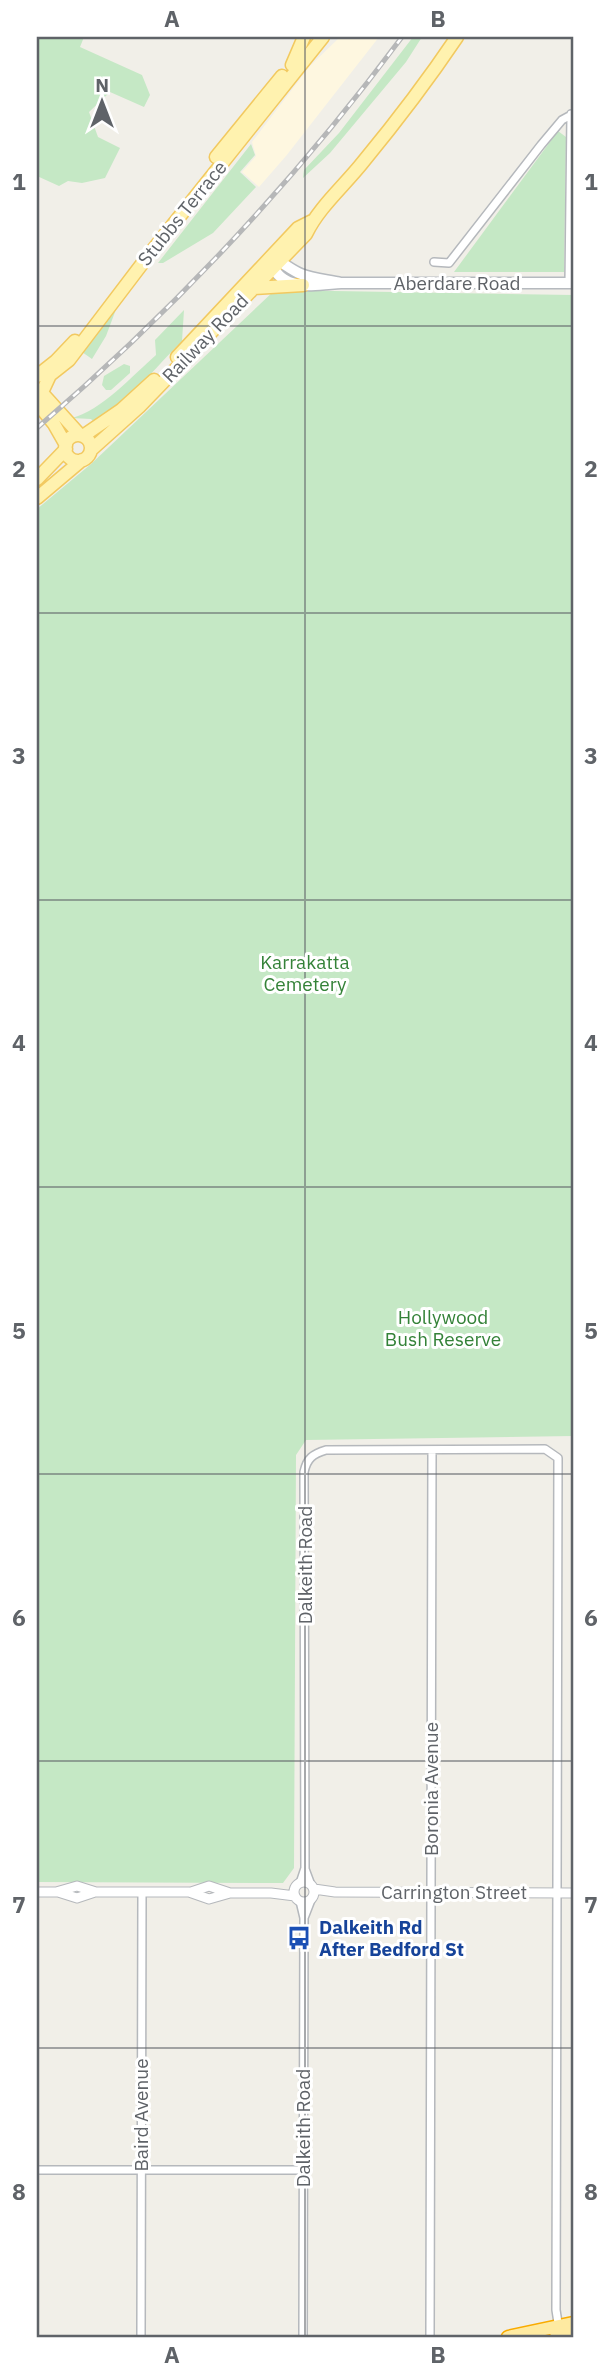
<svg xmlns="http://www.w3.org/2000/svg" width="610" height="2374" font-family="'IBM Plex Sans',sans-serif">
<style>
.commercial{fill:#fef7e0}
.green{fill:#c5e8c5}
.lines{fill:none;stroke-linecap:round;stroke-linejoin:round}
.minor-casing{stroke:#b5b8bc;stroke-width:10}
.tertiary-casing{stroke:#b5b8bc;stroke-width:11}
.secondary-casing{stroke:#b6babf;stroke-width:13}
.primary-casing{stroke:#f2c960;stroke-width:15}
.trunk-casing{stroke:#f9ab00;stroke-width:15}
.minor{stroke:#fff;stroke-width:7}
.tertiary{stroke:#fff;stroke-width:9}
.secondary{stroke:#fff;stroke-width:10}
.primary{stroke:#fff2af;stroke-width:12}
.trunk{stroke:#feeaa1;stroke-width:12}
.rail-casing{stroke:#b6b7b8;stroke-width:5}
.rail{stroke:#fff;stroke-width:2.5;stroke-dasharray:8;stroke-linecap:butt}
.grid{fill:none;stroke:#5f6368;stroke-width:2;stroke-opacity:0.55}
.labels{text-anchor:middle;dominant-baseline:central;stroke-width:6;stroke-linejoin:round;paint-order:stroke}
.street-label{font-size:19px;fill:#5f6368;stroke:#fff}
.park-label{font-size:19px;fill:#348238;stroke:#fff}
.transit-label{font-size:19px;font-weight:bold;fill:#164399;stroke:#fff;text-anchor:start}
.neatline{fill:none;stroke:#5f6368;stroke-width:2.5}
.grid-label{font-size:23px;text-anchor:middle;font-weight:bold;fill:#5f6368}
</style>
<rect width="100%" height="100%" fill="#f1efe8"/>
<path class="commercial" d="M340,37H379L286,156L259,187L242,172L256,156L252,142L310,66Z"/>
<path class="green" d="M37,37H84L80,47L142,75L150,95L144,107L110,92L89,112L98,137L120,148L105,178L82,183L68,181L59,186L37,176Z
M413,37H422L406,62L330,153L303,178L304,170L339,133Z
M558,131L566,137L564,272H454Z
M251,144L255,155L240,172L256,187L213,233L163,263H158Z
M275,290L573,295V1436L306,1440L296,1455L294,1868L283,1883L37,1882V509L91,464Z
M118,304L106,336L92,359L82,352Z
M184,310L182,341C155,368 128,403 93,421L91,419L72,418C101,411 133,375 156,355L155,340Z
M124,364L130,366V373L111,390H106L102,385L104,376Z"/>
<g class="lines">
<g class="minor-casing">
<path id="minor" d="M434,262L449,263L541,145L562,120L573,114
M569,283L571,114
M305,1869L311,1885
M300,1883L305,1868L304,1472C307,1458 313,1454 326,1450L545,1449L558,1458L556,2310L559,2329
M300,1901L304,1918L303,2337
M304,1918L311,1900
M37,2170H303
M141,2337L142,1892
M430,2337L432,1450"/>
</g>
<g class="tertiary-casing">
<path id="tertiary" d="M294 1892a10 10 0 1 1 20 0a10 10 0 1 1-20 0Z
M314,1889L335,1892L573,1893
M37,1892H56L77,1886L96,1892H189L209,1899L230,1893H271L295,1896
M58,1892L77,1898L95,1892
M191,1892L209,1886L230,1893"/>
</g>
<g class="secondary-casing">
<path id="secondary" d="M341,283C328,280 313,279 301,274C289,269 282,261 270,257C277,293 313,285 341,283H573"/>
</g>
<g class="primary-casing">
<path id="primary" d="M292,65L304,37
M216,157L282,76
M254,288L303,285
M177,357L298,228L312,221
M37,376L56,361L75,341
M43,390L50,375L69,360L148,256L323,37
M43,394L80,435
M37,403L54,424L66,445
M65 448a13 13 0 1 1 26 0a13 13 0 1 1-26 0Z
M83,436L121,410L154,380
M91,450L139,407L306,234C319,207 344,186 363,162C396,122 428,80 457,37
M37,479L66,449
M37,498L82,460"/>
</g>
<g class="trunk-casing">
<path id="trunk" d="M508,2337L573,2323
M556,2337L573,2334"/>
</g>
<use href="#minor" class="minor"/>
<use href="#tertiary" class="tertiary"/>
<use href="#secondary" class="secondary"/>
<use href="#primary" class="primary"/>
<use href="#trunk" class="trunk"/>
<g class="rail-casing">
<path id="rail" d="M37,428C173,311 295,181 402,37"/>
</g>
<use href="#rail" class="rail"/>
</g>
<path class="grid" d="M305,37V2337M37,326H573M37,613H573M37,900H573M37,1187H573M37,1474H573M37,1761H573M37,2048H573"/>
<defs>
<g id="bus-bare" transform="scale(1.89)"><path d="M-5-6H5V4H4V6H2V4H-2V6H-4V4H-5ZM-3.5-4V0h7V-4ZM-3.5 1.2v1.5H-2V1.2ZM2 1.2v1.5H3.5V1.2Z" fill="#1a4fb4" stroke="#fff" stroke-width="2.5" paint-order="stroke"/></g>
</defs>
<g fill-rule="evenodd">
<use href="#bus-bare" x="299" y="1938"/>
</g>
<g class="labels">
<g class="street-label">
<text transform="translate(182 213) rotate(-51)">Stubbs Terrace</text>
<text x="457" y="283">Aberdare Road</text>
<text transform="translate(205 338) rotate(-46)">Railway Road</text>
<text transform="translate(305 1565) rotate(-90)">Dalkeith Road</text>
<text transform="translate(431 1789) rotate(-90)">Boronia Avenue</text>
<text x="454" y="1892">Carrington Street</text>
<text transform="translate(141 2115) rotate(-90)">Baird Avenue</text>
<text transform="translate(303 2128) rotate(-90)">Dalkeith Road</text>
</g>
<g class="park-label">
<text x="305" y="962">Karrakatta<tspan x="305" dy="22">Cemetery</tspan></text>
<text x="443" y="1317">Hollywood<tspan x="443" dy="22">Bush Reserve</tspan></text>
</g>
<g class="transit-label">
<text x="319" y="1927">Dalkeith Rd<tspan x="319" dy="22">After Bedford St</tspan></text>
</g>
</g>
<rect width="610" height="2374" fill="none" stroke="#ffffff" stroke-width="77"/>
<g transform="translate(102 102)" stroke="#ffffff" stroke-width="5" paint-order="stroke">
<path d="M0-5L12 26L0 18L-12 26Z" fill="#5f6368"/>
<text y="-10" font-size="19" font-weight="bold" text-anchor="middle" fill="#5f6368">N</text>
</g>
<rect x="38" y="38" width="534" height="2298" class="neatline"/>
<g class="grid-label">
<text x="172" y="27">A</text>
<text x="438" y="27">B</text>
<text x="19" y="190">1</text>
<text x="591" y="190">1</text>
<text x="19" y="477">2</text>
<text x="591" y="477">2</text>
<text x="19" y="764">3</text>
<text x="591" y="764">3</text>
<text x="19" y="1051">4</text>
<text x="591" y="1051">4</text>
<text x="19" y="1339">5</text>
<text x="591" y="1339">5</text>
<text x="19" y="1626">6</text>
<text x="591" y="1626">6</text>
<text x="19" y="1913">7</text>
<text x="591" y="1913">7</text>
<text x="19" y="2200">8</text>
<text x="591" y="2200">8</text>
<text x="172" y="2363">A</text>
<text x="438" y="2363">B</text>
</g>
</svg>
